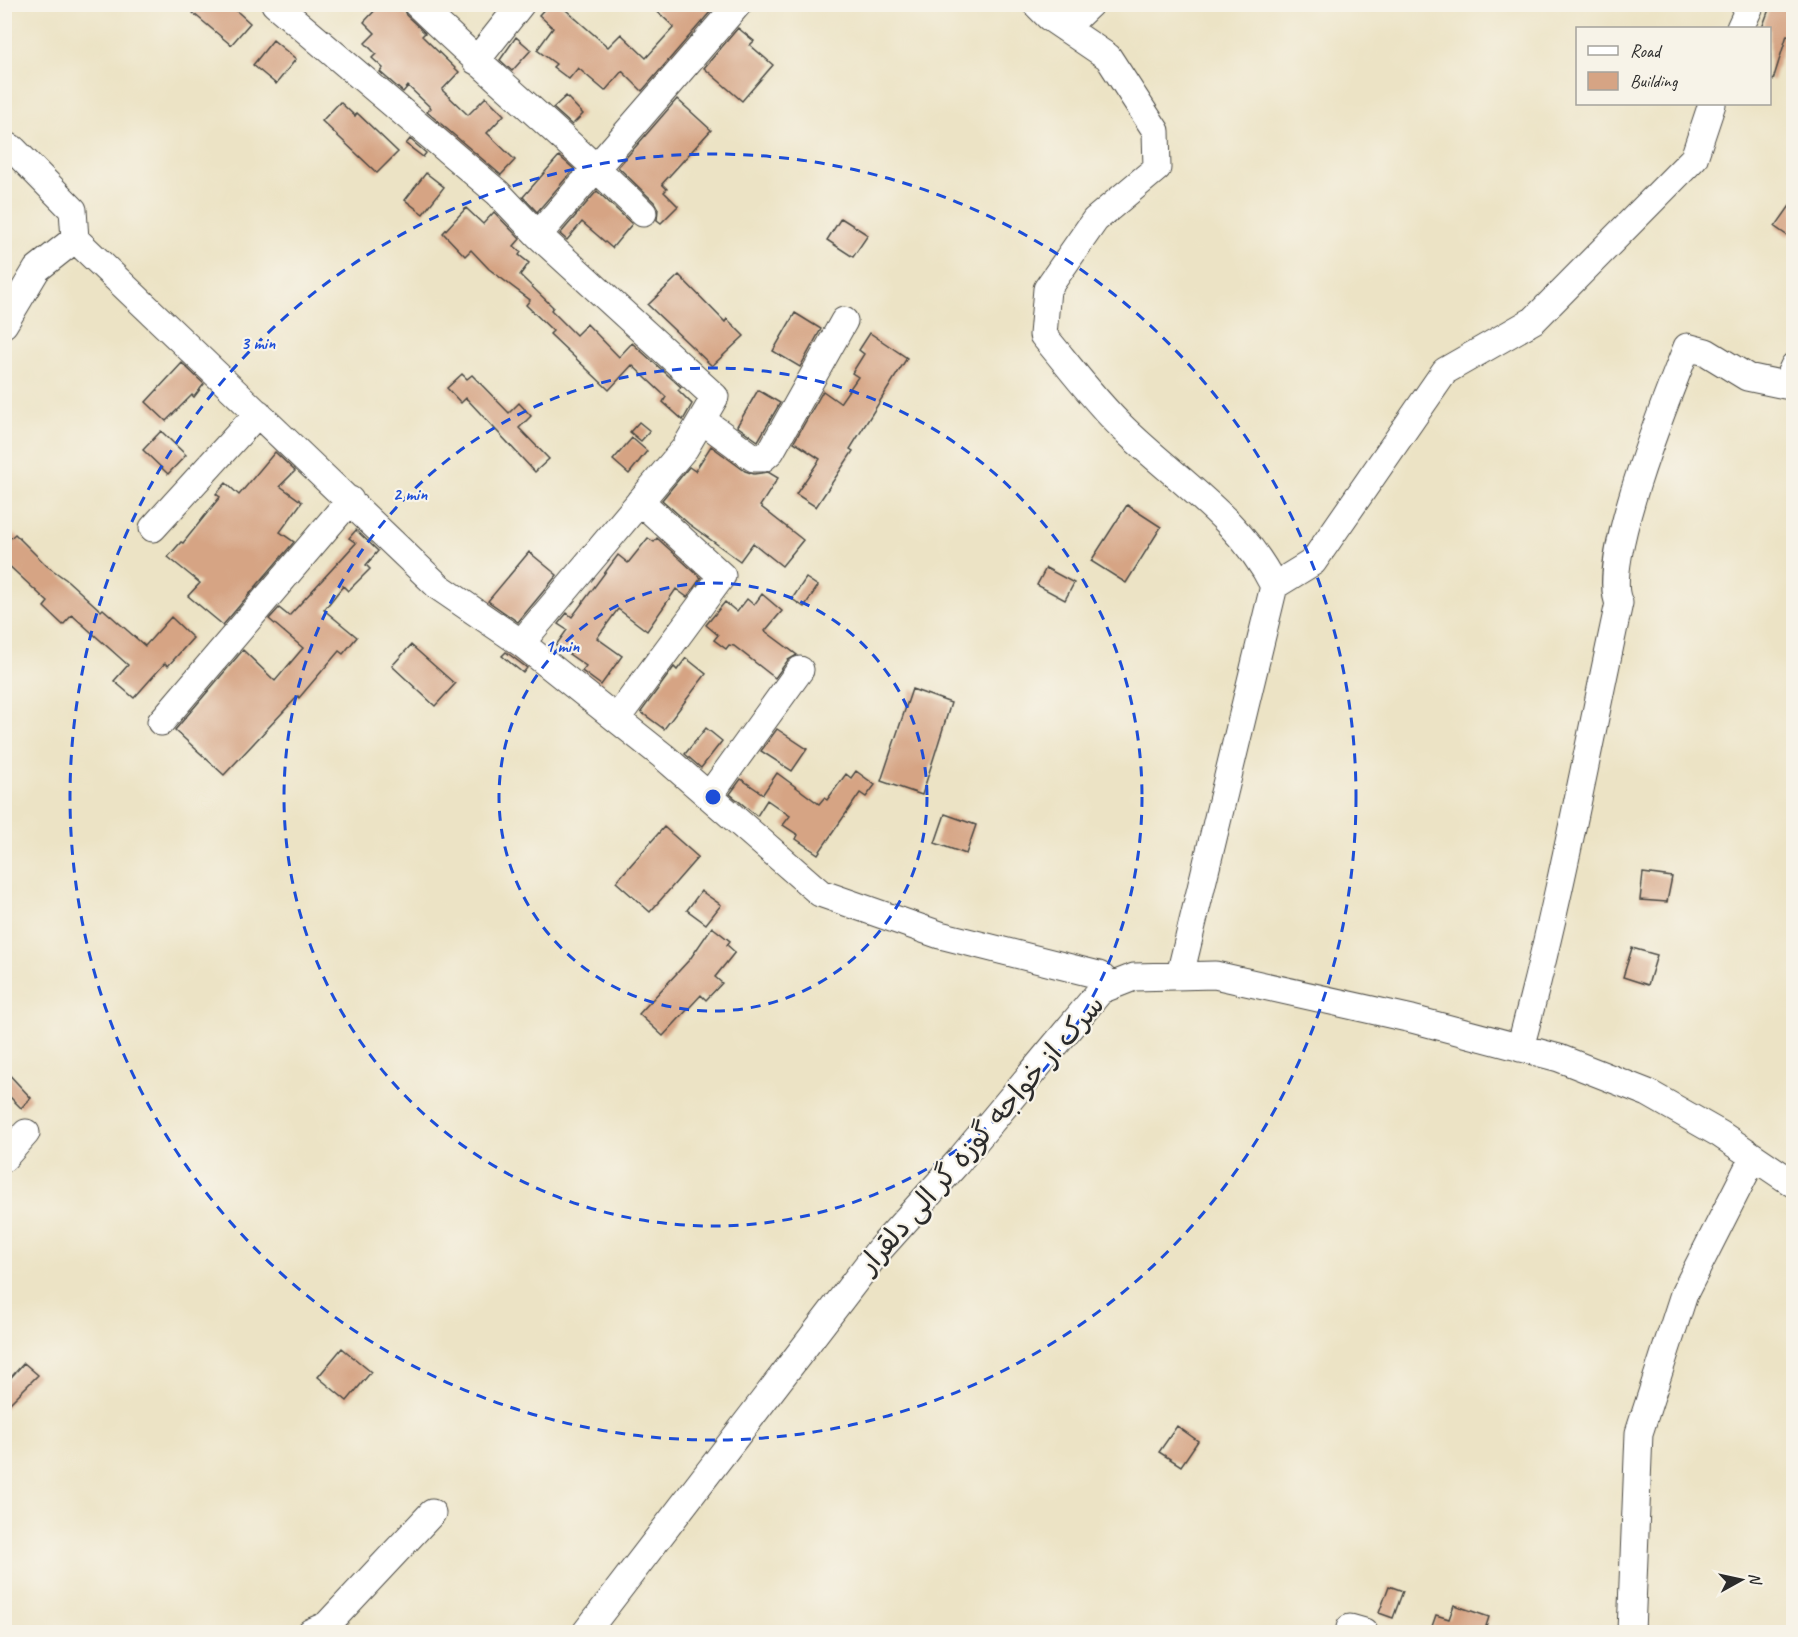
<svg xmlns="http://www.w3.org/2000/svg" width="1798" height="1637" font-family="Caveat,'Playpen Sans Arabic',sans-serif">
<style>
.building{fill:#d6a484}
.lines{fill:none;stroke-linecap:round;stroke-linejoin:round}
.minor-casing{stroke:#484742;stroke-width:29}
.minor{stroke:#fff;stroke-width:27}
.ring{fill:none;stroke:#1d4ed8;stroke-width:3;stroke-dasharray:10 8}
.labels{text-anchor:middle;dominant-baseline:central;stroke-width:4.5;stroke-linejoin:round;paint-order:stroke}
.street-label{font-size:28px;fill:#2b2b2b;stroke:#f7f3e8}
.centre{fill:#1d4ed8;stroke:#f7f3e8;stroke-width:3}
.ring-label{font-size:18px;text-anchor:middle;font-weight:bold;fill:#1d4ed8;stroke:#f7f3e8;stroke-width:4.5;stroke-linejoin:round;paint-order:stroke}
</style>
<rect width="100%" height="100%" fill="#f7f3e8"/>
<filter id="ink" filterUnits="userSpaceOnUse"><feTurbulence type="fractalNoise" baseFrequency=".0167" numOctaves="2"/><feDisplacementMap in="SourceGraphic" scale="12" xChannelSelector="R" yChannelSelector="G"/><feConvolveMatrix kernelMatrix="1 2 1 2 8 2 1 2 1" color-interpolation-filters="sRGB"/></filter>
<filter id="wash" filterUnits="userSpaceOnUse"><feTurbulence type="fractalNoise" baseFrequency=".008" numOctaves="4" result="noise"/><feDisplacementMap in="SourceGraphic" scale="24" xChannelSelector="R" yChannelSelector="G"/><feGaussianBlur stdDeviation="1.35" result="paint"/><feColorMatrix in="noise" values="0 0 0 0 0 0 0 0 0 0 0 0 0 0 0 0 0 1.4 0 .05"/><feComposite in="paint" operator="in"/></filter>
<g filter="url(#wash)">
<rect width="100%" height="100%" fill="#ece3c5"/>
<g id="blocks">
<path class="building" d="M200,4H229L250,23L231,45L193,13Z
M381,4H390L396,11L402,5L406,15L425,33L422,36L459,72L442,90L468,115L486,97L504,115L487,133L515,160L501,175L427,112L431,108L408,86L403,92L380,72L383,68L372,58L376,54L365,43L375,33L364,22Z
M549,4H559L608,47L621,34L646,58L674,27L649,4H717L642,91L622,71L605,91L578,68L569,79L553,67L556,64L537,50L553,28L539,15Z
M1771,4H1794V26L1790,36L1787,35L1773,80H1770V28H1762Z
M738,28L754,41L750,45L773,65L742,101L704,68Z
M516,37L531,50L512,71L500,60Z
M273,40L296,59L276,84L253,65Z
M566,96L583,114L572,125L553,108Z
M677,99L711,130L662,184L667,189L664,192L678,206L661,223L657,220L658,209L654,202L618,167Z
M340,102L355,116L357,113L398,152L377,173L322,121Z
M410,139L426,153L423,157L406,144Z
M559,156L574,169L537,212L523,197Z
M426,173L444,187L423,214L405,200Z
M597,191L632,224L612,248L582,222L567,240L560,234Z
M1794,200V228L1788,236L1775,227Z
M466,208L483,224L494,212L520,239L514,246L521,252L519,255L529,263L520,275L553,307L551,310L576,335L587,324L619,357L632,343L681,387L678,390L692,404L683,420L663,402L666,397L632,365L609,390L550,334L553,331L526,305L530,300L489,269L471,250L465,256L443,233Z
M841,218L868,235L853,257L827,240Z
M679,275L725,322L727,319L744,336L712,366L648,305Z
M795,313L821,329L800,367L773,351Z
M870,333L907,358L850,449L853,451L816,507L796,494L820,459L794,442L823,391L840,403L858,377L852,373L864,354L859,350Z
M182,363L204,384L194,397L192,395L166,421L146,402Z
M462,374L467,379L472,375L509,413L519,403L531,416L519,428L549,459L535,472L466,398L461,403L447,388Z
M758,390L780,403L758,441L737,426Z
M639,422L650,431L641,441L630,432Z
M161,431L186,455L168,474L143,450Z
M632,438L647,451L629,474L613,460Z
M711,446L745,471L754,474L768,472L778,478L760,506L803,540L782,566L753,543L740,561L689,524L662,500L689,467L695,471Z
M275,452L295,471L280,486L302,502L280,532L294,542L223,625L188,596L200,583L168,557L181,542L183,543L220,497L216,494L226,483L239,495Z
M1127,505L1161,527L1126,583L1091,561Z
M356,530L378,551L366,565L370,569L348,591L343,586L324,610L357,637L343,654L339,651L299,698L298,696L224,775L175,730L243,650L275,681L303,648L269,619L279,608L289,616L356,543L349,538Z
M15,534L47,566L68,581L101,611L103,609L145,646L171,617L193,638L168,666L165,663L134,698L114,681L128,665L72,615L63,625L44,607L48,602L4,561V544Z
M648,538L654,542L657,538L701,578L687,597L676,589L647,631L618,609L597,638L622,656L601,685L582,671L586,666L556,645L567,630L558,624L567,613L572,617L618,555L628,563Z
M529,552L557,575L518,622L488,601Z
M1046,568L1074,583L1065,600L1037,585Z
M806,578L818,586L804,607L792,599Z
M762,594L782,611L765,631L797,655L788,660L775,678L734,646L729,645L726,649L714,640L718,635L706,625L725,602L737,612L747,599L754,605Z
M411,645L455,684L435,706L392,666Z
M506,652L527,668L523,673L502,656Z
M686,658L706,674L664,729L641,712L674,667L677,670Z
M912,689L951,703L922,795L881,781Z
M706,728L722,741L701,768L685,754Z
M777,729L807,749L792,771L761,751Z
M856,771L875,785L866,797L860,793L818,854L796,839L798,835L783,825L790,816L767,800L757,816L730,794L741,779L763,794L777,773L819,804L824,798L827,800L846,774L851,778Z
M945,814L976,825L966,854L935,843Z
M664,827L698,857L650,912L616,882Z
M1643,873L1672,877L1667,902L1640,900Z
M701,891L721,905L706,924L687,910Z
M712,927L730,941L727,945L735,952L715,977L722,983L706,1000L701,995L663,1036L639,1014L690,959Z
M1632,948L1657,955L1648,985L1623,977Z
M4,1069L31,1098L21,1108L4,1091Z
M342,1348L371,1372L347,1401L318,1377Z
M24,1363L38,1375L4,1409V1385Z
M1177,1426L1198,1441L1181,1466L1159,1452Z
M1389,1586L1403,1591L1393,1618L1379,1613Z
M1454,1605L1489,1617L1484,1632H1430L1436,1615L1449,1619Z"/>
</g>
</g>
<g filter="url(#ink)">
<use href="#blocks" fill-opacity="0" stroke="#484742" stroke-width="1.5"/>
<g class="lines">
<g class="minor-casing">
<path id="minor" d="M275,4L498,193L538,235L715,397L685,448L521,643L663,756L820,893L940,935L1099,975L1111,986
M417,4C491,76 570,141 643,213
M1036,4L1049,17L1108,57L1156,131L1157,168L1095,220L1047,289L1043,335C1069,366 1094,400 1123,428C1175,479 1242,520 1274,586
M1065,28L1090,4
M1740,28L1751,4
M476,61L521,4
M4,144L13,149L73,210L75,239
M538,235L738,4
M4,324L37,269L75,239L439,587L521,643
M702,420L754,458H763L771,451L844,321
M153,528L258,413
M617,718L722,576L640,501
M161,722L350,500
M709,796L800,670
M1180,975L1274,586L1313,562L1445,371L1534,320L1694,158L1712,104
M1520,1048C1560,901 1587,751 1619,603C1599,564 1669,392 1687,347L1706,352L1747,377L1785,385L1794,366
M4,1158L26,1133
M1350,1628L1364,1632
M311,1632L327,1625L432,1513
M586,1632L879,1250L957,1163L1101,990L1134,977L1215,975L1412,1019L1559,1058L1648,1093L1720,1134L1794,1184
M1631,1632L1639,1433L1684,1294L1753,1158"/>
</g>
<use href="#minor" class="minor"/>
</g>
</g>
<g class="ring">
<circle cx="713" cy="797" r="214"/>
<circle cx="713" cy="797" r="429"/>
<circle cx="713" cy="797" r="643"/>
</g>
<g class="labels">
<g class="street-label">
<text transform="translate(981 1134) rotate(-49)">سرک از خواجه گوزه گر الی دلقرار</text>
</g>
</g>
<circle cx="713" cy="797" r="9" class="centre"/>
<g class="ring-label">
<text x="258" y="349">3 min</text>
<text x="410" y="500">2 min</text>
<text x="562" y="652">1 min</text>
</g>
<rect width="1798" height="1637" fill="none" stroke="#f7f3e8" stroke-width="24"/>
<rect x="1576" y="27" width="195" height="78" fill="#f7f3e8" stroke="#a5a39c" stroke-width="1.5"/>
<rect x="1588" y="46" width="30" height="9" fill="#ffffff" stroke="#a5a39c" stroke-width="1.5"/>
<text x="1630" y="57" font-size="18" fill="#2b2b2b">Road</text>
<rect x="1588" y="72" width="30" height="18" fill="#d6a484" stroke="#a5a39c" stroke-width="1.5"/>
<text x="1630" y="87" font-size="18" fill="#2b2b2b">Building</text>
<g transform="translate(1741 1580) rotate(82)" stroke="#f7f3e8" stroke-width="4.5" paint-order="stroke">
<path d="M0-4.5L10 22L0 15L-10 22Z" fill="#2b2b2b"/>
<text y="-9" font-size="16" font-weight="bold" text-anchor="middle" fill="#2b2b2b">N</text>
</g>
</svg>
